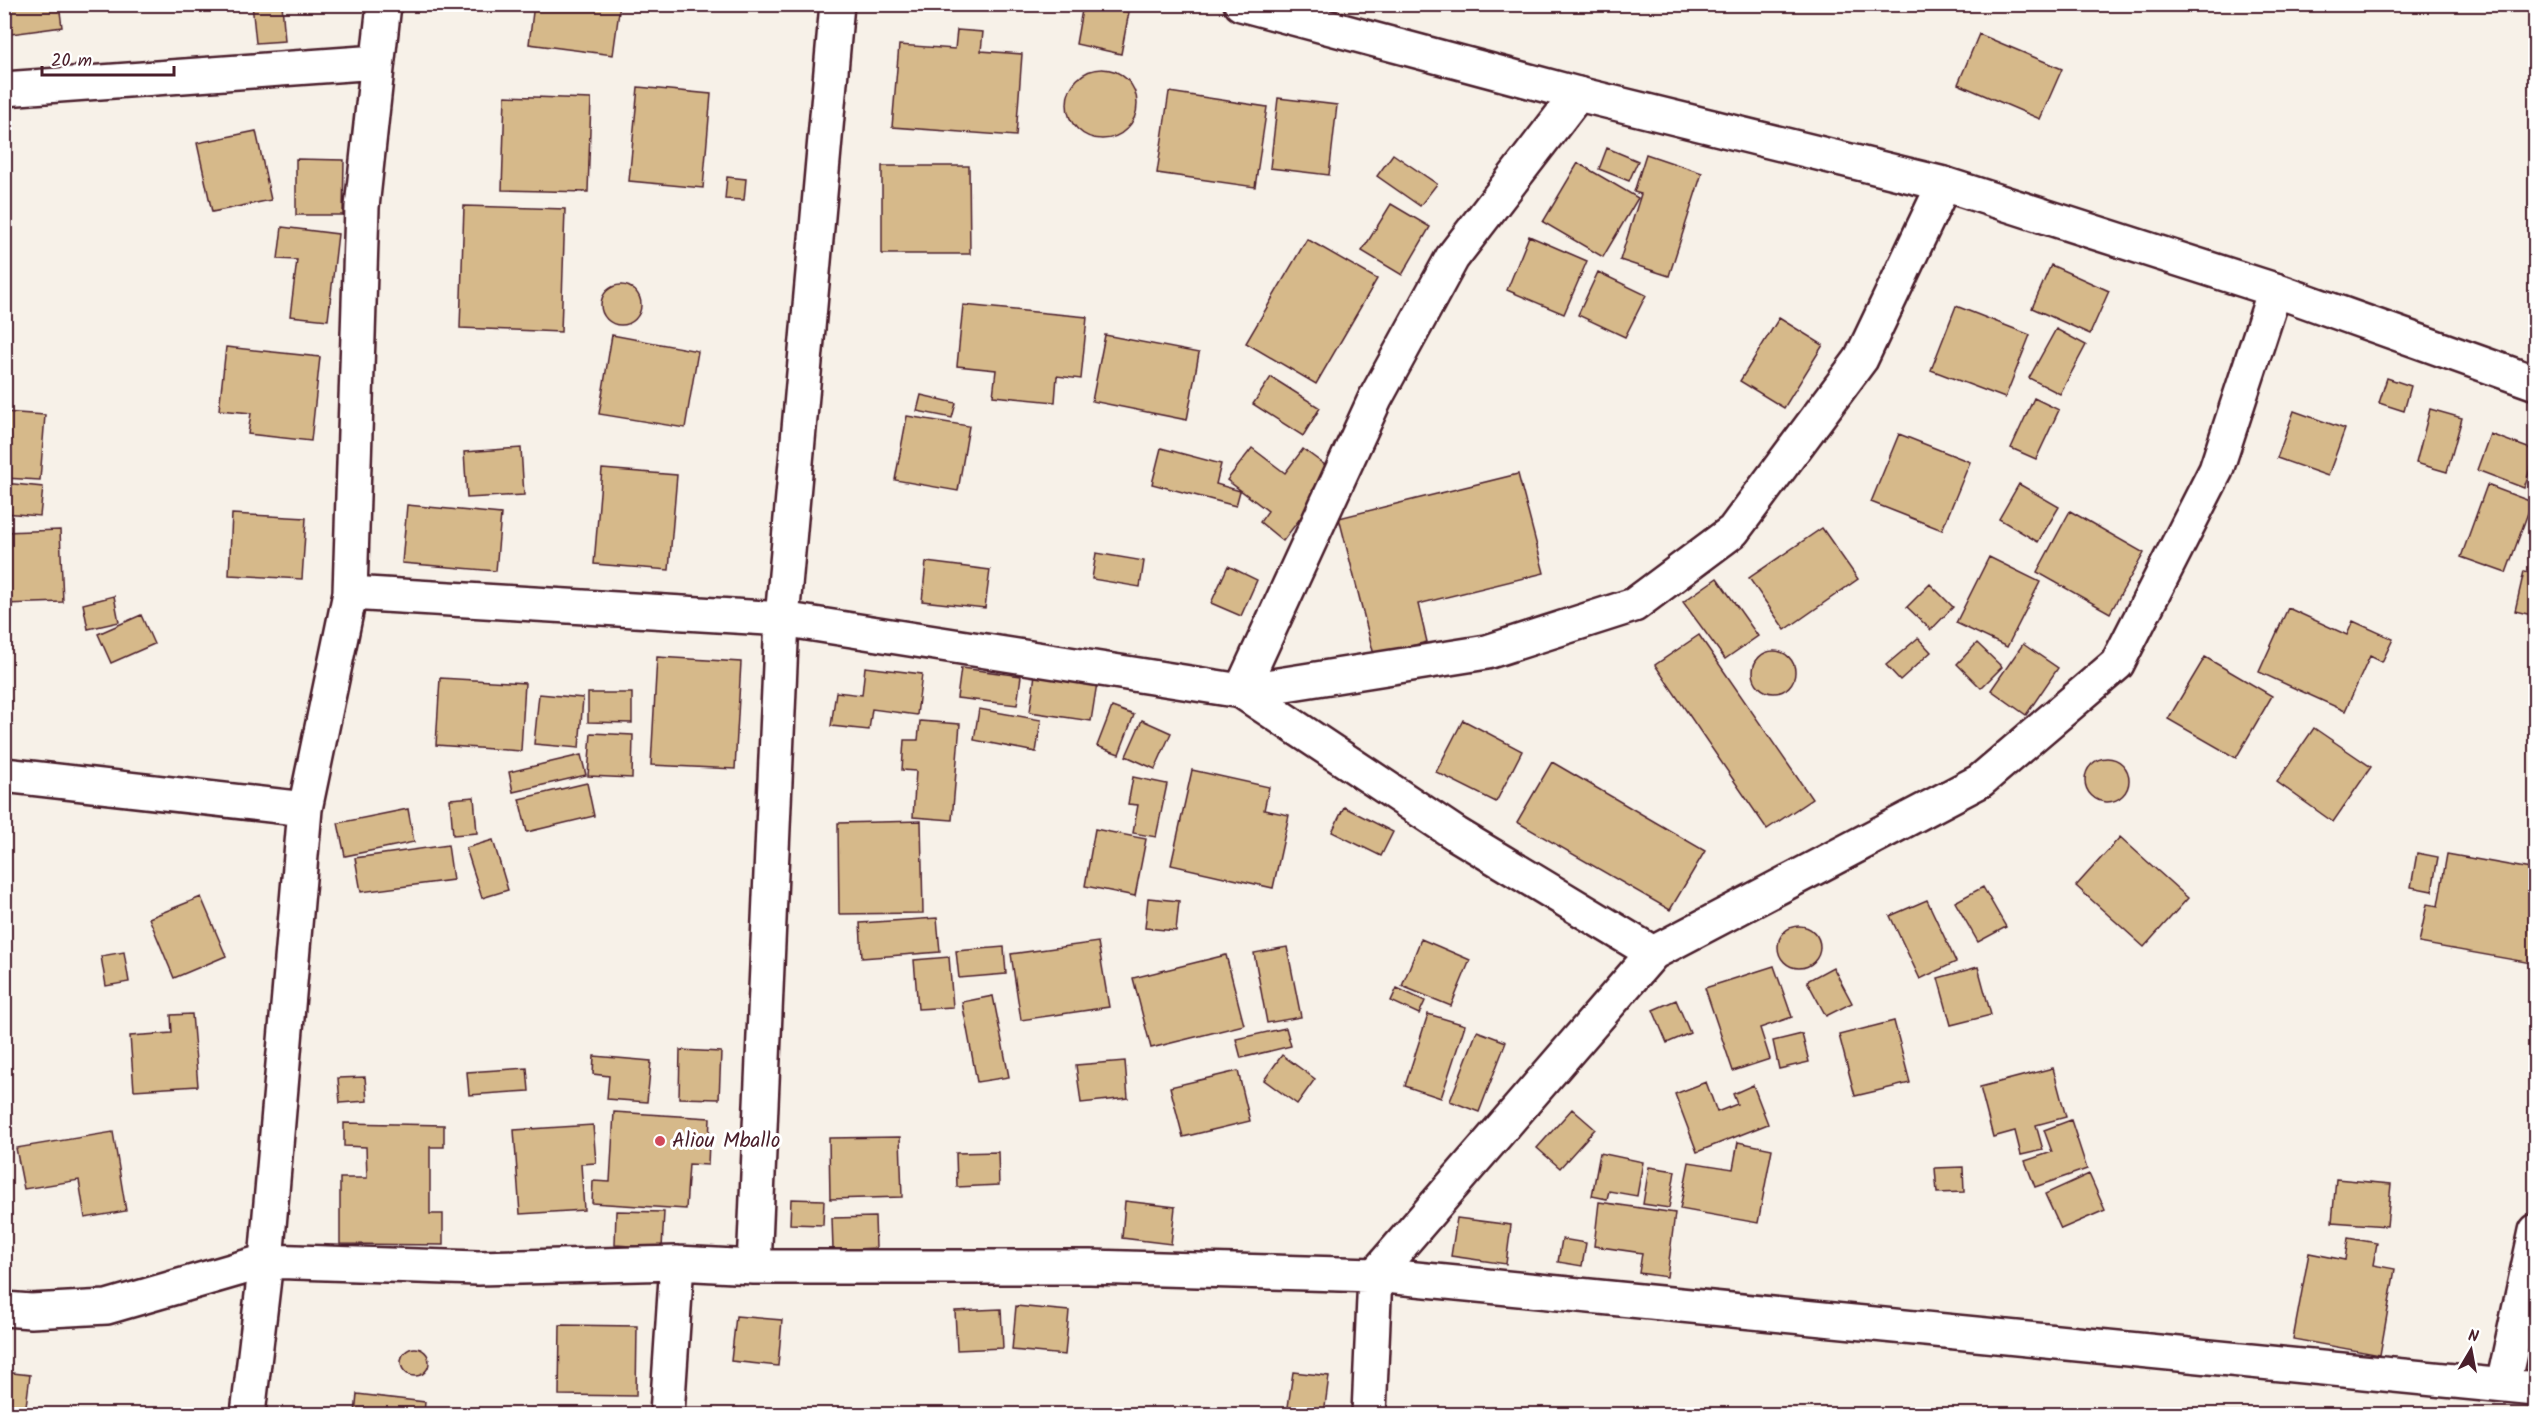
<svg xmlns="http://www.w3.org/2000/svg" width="2540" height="1419" font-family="Kalam,sans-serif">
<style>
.building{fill:#d6b98a;stroke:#4a1f2b;stroke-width:1.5}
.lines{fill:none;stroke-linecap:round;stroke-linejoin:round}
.minor-casing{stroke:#4a1f2b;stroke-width:38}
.secondary-casing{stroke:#4a1f2b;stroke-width:38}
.minor{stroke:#fff;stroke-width:33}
.secondary{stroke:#fff;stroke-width:33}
.poi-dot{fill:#d1495b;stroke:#fff;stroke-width:2}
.labels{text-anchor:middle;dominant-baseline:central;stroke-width:6;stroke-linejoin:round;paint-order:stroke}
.poi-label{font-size:21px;fill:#4a1f2b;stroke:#fff;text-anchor:start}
</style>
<rect width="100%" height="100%" fill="#f7f1e8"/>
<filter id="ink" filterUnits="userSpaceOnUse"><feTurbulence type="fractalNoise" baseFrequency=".0167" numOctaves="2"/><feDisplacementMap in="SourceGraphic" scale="12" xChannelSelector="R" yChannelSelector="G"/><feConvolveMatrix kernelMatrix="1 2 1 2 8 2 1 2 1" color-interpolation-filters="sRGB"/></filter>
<g filter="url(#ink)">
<path class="building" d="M4,4H59L62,27L4,35Z
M252,4H282L285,41L256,43Z
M534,4H620L613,55L529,44Z
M1083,4L1129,12L1121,54L1076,44Z
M957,30L983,32L981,51L1022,54L1016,136L892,127L899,45L955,49Z
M1979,34L2062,69L2040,119L1958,84Z
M1067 104a35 35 0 1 1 70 0a35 35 0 1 1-70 0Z
M638,87L711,94L703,188L629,181Z
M1169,92L1267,107L1255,187L1157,173Z
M505,96L591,99L588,192L502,190Z
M1278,98L1337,105L1329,175L1270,168Z
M256,131L271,200L212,212L197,143Z
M1607,148L1638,161L1629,181L1599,169Z
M1393,154L1437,184L1420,206L1377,176Z
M1646,154L1702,173L1669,276L1620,260L1641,194L1634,192Z
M296,159L344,160L343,215H296Z
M1578,163L1638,198L1603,257L1543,222Z
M882,166H969L970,254H882Z
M727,177L746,179L744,200L725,199Z
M1391,204L1430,227L1402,275L1362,251Z
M464,206L565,209L561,332L460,328Z
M282,227L338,234L328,320L290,316L297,260L278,259Z
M1529,236L1587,261L1564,314L1507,290Z
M1307,239L1377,279L1316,384L1246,343Z
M2051,265L2109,291L2090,334L2032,308Z
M1598,272L1646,295L1625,337L1578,315Z
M601 305a20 20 0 1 1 40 0a20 20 0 1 1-40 0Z
M963,305L1087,317L1081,379L1057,376L1055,402L993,396L996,370L957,366Z
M1956,306L2030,335L2005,398L1931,370Z
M1779,318L1823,345L1784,408L1740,381Z
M2056,329L2086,345L2060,394L2029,378Z
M612,335L698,351L685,428L599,414Z
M1105,335L1199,353L1187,420L1092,401Z
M226,347L320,357L311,441L248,434L251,413L219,410Z
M1271,377L1320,408L1303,436L1253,404Z
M2387,378L2411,386L2404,411L2379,403Z
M921,395L956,403L952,418L917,411Z
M2034,398L2059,410L2036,459L2011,448Z
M2430,409L2462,418L2447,472L2416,463Z
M2294,411L2345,429L2328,476L2277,458Z
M4,412L45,415L40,480L4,478Z
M907,416L969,426L958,491L895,480Z
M1899,434L1970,462L1942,530L1871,502Z
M2490,434L2536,451L2524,488L2477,470Z
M521,448L524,495L467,498L464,452Z
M1161,448L1221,464L1216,484L1240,491L1236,506L1152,484Z
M1252,448L1285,473L1303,449L1329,468L1312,491L1317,496L1283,541L1260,522L1268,511L1227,480Z
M602,469L677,475L669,570L594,564Z
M1518,474L1544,573L1418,604L1427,642L1374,655L1339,518Z
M4,483L43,487L40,516L4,513Z
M2019,484L2059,507L2038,542L1999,519Z
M2487,485L2532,502L2506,573L2461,557Z
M407,505L501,514L496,571L402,563Z
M2070,511L2144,553L2110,613L2037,572Z
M232,514L306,518L302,579L229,575Z
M1822,528L1858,579L1785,630L1749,578Z
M60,530L63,602L4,604V532Z
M1096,553L1144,561L1140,587L1092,579Z
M1989,557L2040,582L2007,647L1956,623Z
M926,562L990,570L985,608L922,601Z
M1228,566L1257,580L1241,616L1211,603Z
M2524,571L2536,573V616L2515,611Z
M1717,578L1758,636L1725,659L1683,602Z
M1930,584L1953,607L1931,630L1907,607Z
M114,596L119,622L88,629L83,604Z
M2288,608L2347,635L2353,621L2393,639L2382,662L2370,656L2345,711L2259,672Z
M141,615L154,644L111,663L98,634Z
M1699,635L1812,799L1767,829L1655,665Z
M1918,638L1931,652L1900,680L1886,665Z
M1977,643L2002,667L1981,688L1957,664Z
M2023,644L2058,668L2026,715L1991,690Z
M1753 672a21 21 0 1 1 42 0a21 21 0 1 1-42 0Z
M657,657L741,662L735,769L651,765Z
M2205,657L2272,696L2236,758L2168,719Z
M865,667L922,674L917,715L872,709L869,730L831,726L836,692L862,695Z
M961,668L1021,676L1017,705L957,698Z
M1035,674L1097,683L1091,721L1030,712Z
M440,678L525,683L521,751L436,745Z
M588,693H632V723L588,722Z
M539,694L583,698L579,748L534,744Z
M1112,707L1134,715L1119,754L1097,746Z
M979,709L1041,720L1036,752L974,740Z
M1142,720L1171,733L1155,769L1126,756Z
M1463,720L1522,751L1496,802L1436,772Z
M920,721L960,724L952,820L913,817L916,771L902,770L904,740H918Z
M2314,728L2371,767L2333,822L2277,782Z
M591,733L633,735L632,778L588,776Z
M581,755L586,775L513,792L509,772Z
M2085 780a22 22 0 1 1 44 0a22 22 0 1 1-44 0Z
M1552,762L1705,851L1670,910L1517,822Z
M1192,770L1269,787L1264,810L1289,815L1273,888L1171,865Z
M1133,777L1167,784L1156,837L1133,833L1138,805L1128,804Z
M587,783L594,816L527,832L519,799Z
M474,797L477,833L453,835L450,799Z
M1344,807L1393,832L1381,856L1332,832Z
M408,809L414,842L345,856L338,823Z
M921,821L923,913L839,914L838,823Z
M1095,829L1146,839L1135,896L1085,886Z
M2120,837L2188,898L2144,947L2076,886Z
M493,840L508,890L482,898L466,848Z
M448,845L453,880L361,892L355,858Z
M2417,853L2438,857L2432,891L2411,887Z
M2447,854L2536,870V937L2531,963L2419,943L2427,904L2438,906Z
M1983,887L2006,927L1978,942L1955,902Z
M201,897L226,956L174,978L149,918Z
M1148,898L1179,901L1176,931L1145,928Z
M1927,900L1956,962L1920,979L1890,916Z
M937,918L940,952L862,958L860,923Z
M1778 947a21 21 0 1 1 42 0a21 21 0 1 1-42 0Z
M1421,939L1470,960L1451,1006L1402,986Z
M1098,942L1109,1007L1021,1020L1011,954Z
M1004,947L1006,974L959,978L956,951Z
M1287,947L1301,1017L1267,1023L1254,953Z
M124,952L129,982L106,986L101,956Z
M1226,955L1244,1025L1151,1048L1133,978Z
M949,957L953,1007L918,1009L914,960Z
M1774,966L1792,1017L1760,1028L1770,1059L1733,1071L1705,988Z
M1833,967L1852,1003L1826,1016L1807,981Z
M1978,967L1991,1015L1951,1025L1938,978Z
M1397,988L1425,1001L1419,1014L1391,1001Z
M993,996L1009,1077L977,1082L962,1002Z
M1676,1000L1690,1033L1667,1043L1653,1010Z
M192,1014L198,1086L134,1090L130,1036L172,1033L171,1015Z
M1428,1014L1465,1025L1441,1098L1405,1086Z
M1894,1021L1910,1083L1855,1096L1839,1035Z
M1286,1028L1291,1046L1241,1058L1236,1039Z
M1477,1031L1506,1042L1479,1112L1450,1101Z
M1802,1034L1809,1062L1779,1069L1773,1041Z
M680,1050L721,1052L719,1099L679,1098Z
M1282,1055L1315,1079L1297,1104L1264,1080Z
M594,1056L651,1061L647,1102L607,1099L609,1076L593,1074Z
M1125,1061L1128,1098L1081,1103L1076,1065Z
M527,1068L529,1091L469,1095L467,1072Z
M2053,1068L2066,1117L2036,1125L2043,1150L2021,1155L2015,1131L1993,1137L1980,1087Z
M1238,1071L1250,1121L1183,1137L1170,1087Z
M365,1077L367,1101L340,1103L338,1078Z
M1706,1082L1717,1112L1737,1104L1733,1094L1753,1085L1768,1124L1697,1152L1675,1094Z
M1572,1109L1595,1129L1560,1168L1537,1148Z
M614,1112L710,1118L708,1165L689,1164L686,1209L592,1203L593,1181L610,1182Z
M2071,1120L2087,1169L2035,1187L2025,1161L2052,1152L2044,1130Z
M344,1123L444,1125V1147H430V1214H443V1245L340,1244V1178H367L366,1147L344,1146Z
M593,1125L596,1163L581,1164L584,1210L520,1214L514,1130Z
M113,1132L126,1211L85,1218L79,1180L24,1189L16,1148Z
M900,1137L902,1197L830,1199L829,1138Z
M1738,1142L1772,1149L1758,1223L1680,1209L1689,1162L1733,1169Z
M998,1152L999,1185L957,1187L956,1153Z
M1600,1153L1643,1162L1637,1196L1609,1191L1607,1199L1592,1196Z
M1649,1167L1675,1171L1669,1208L1643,1204Z
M1963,1167L1964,1192L1937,1193L1935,1168Z
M2089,1174L2105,1210L2061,1229L2045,1194Z
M2336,1179L2391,1184L2387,1226L2332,1222Z
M791,1199L824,1200L823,1225L790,1224Z
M1125,1201L1175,1207L1171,1244L1122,1238Z
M1599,1202L1675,1213L1667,1277L1639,1273L1642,1253L1594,1246Z
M616,1211L664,1212L662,1248L615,1245Z
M875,1217L876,1248L833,1250L832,1218Z
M1457,1218L1511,1225L1506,1264L1451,1256Z
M2348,1238L2377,1243L2373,1265L2395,1269L2380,1355L2293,1339L2309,1253L2345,1260Z
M1562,1239L1586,1243L1582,1266L1558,1262Z
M1016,1306L1069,1311L1065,1355L1012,1350Z
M1001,1309L1003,1348L957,1350L955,1311Z
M736,1316L782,1320L778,1366L731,1361Z
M560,1325L637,1326L636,1396L559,1395Z
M401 1362a14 14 0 1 1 28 0a14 14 0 1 1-28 0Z
M4,1372L30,1375L25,1414H4Z
M1293,1372L1329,1376L1324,1414H1287Z
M357,1394L425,1402L424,1414H355Z"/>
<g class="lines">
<g class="minor-casing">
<path id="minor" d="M4,89L377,62
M350,593L782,619L1241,691L1375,399L1452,258L1578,94
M4,775L305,809
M1653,953L1456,834L1241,691L1487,652L1634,605L1733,531L1861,359L1944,184
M754,1267L782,619L837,4
M4,1309L31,1311L107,1307L266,1261L478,1268L677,1263L754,1267H1090L1375,1275L2536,1389
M2503,1385L2536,1231
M248,1414L266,1261L305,809L350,593L362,207L384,4
M667,1414L677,1263
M1369,1414L1375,1275L1653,953L1980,781L2117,664L2216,470L2275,290"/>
</g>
<g class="secondary-casing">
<path id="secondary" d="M1241,4L1578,94L1944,184L2275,290L2536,383"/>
</g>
<use href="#minor" class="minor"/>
<use href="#secondary" class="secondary"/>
</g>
</g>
<circle class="poi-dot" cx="660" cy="1141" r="6"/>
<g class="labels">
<g class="poi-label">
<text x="672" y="1141">Aliou Mballo</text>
</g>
</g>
<rect width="2540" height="1419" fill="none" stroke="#fff" stroke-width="24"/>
<rect x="12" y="12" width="2516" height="1395" fill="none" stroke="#4a1f2b" stroke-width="2" filter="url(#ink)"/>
<g transform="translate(2471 1350) rotate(10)" stroke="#ffffff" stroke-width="4.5" paint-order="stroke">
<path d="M0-4.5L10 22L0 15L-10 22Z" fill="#4a1f2b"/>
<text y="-9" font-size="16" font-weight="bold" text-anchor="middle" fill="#4a1f2b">N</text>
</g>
<path d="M42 66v9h132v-9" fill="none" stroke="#4a1f2b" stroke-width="3"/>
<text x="51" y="66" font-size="18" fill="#4a1f2b" stroke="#ffffff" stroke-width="4.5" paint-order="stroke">20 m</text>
</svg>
